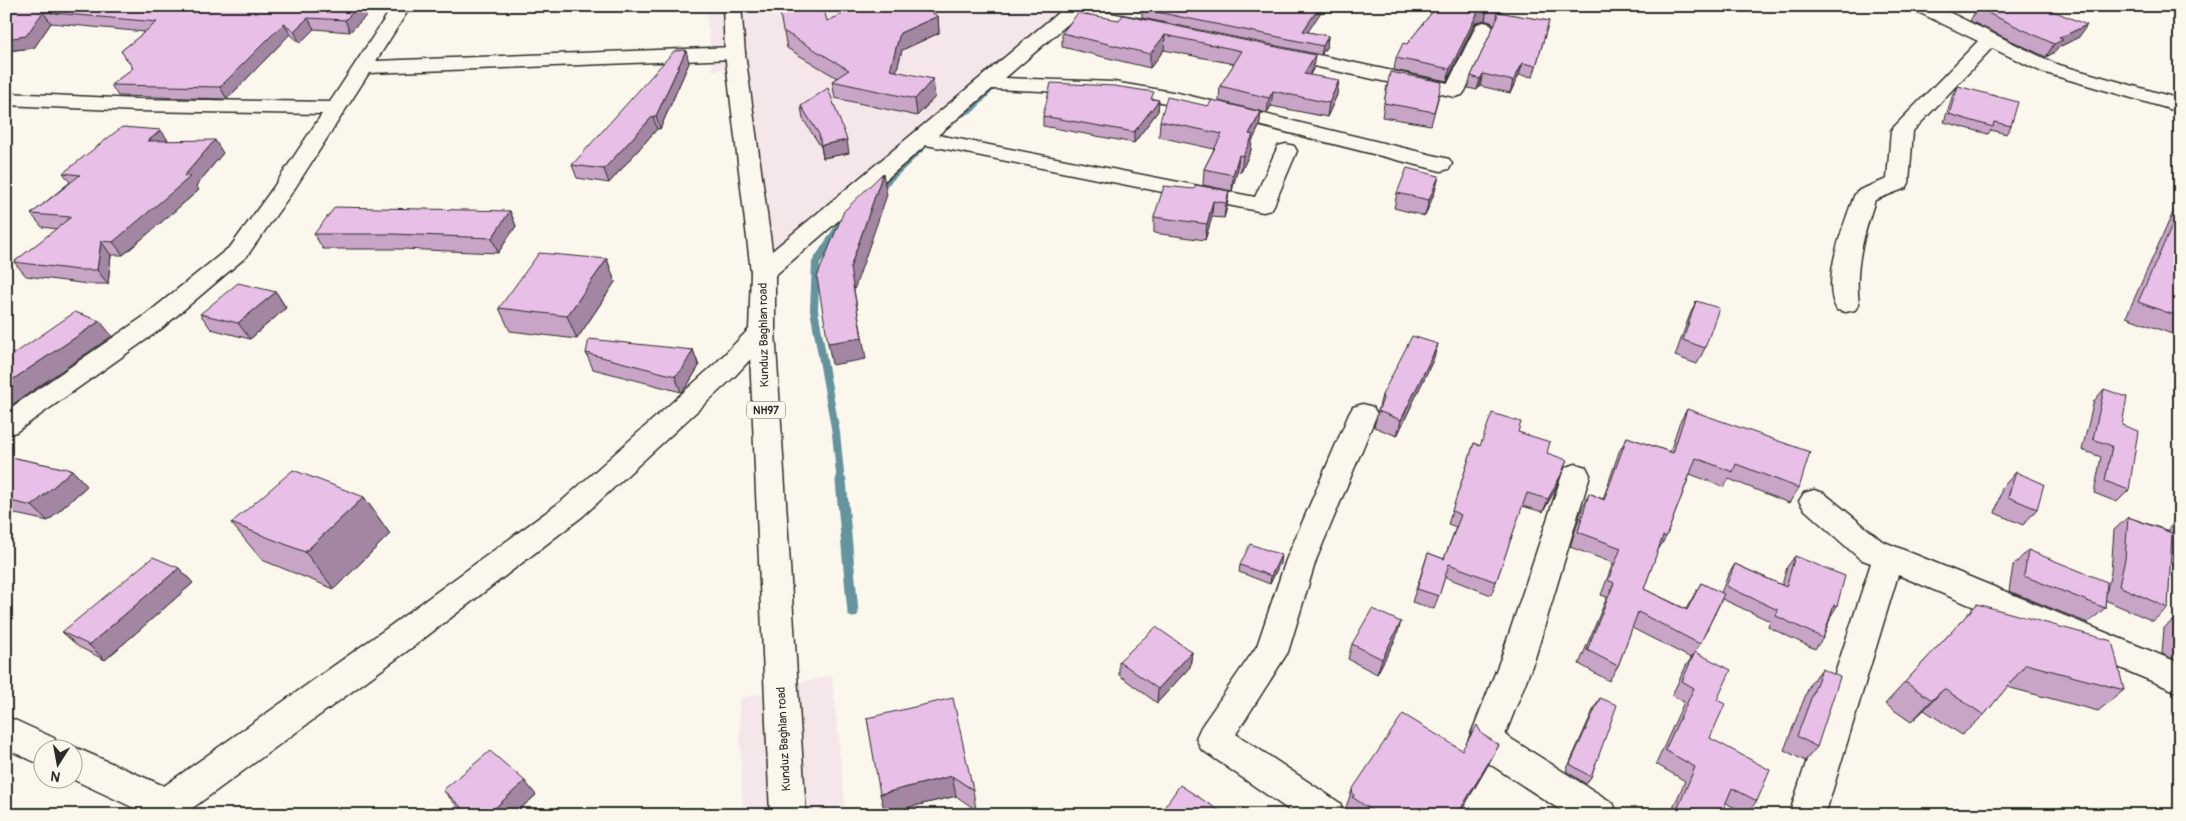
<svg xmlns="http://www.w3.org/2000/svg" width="2186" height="821" font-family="Pangolin,sans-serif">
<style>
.built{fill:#f5e6ea}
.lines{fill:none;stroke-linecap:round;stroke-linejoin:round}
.stream-far2{stroke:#65939e;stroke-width:6}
.stream-far1{stroke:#65939e;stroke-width:8}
.stream{stroke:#65939e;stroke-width:11}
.street-casing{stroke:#2b2b2b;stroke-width:3}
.highway-casing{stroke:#2b2b2b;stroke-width:3}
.street{fill:#fbf7ec;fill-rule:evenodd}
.highway{fill:#fbf7ec;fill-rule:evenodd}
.wall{fill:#c8a4c7;stroke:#2b2b2b}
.shaded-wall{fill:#a286a2;stroke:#2b2b2b}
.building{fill:#e8bfe7;stroke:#2b2b2b}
.labels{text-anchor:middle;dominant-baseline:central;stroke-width:4.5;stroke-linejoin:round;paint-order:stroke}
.shield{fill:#fbf7ec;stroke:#696865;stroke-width:1}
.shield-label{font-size:11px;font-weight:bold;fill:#2b2b2b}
.street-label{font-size:12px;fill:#2b2b2b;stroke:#fbf7ec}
</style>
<rect width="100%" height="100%" fill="#fbf7ec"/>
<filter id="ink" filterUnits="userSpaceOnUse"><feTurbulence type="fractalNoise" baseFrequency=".02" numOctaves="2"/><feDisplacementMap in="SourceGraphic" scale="10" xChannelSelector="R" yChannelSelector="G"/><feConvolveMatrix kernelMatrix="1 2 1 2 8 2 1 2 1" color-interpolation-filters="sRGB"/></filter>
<g filter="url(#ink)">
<path class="built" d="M706,6H1072L1067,8L750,275L730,69L713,70Z
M832,675L846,815H743L739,699Z"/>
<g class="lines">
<path class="stream-far2" d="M953,118L972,109L994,86
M876,192L928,142"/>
<path class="stream-far1" d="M840,226L816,263L814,310L836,433L841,483"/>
<path class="stream" d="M841,481L853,612"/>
<g class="street-casing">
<path id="street" d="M393,6H411L376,61L735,47L742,49L745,53L742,57L735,59L369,73L293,191L247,256L161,329L16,432L6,435V411L143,317L231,246L273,188L322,114L137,111L6,105V93L137,99L330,102Z
M1091,6L1089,9L1163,23L1165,27L1163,31L1156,33L1076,17L1005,78L1114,82L1178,93L1449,159L1452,164L1449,169L1441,171L1178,105L1114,94L992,89L938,135L1255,197L1278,146L1286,144L1294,146L1297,151L1274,205L1271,210L1263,212L926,145L772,278L763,280L754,278L751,272L754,266L1065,7Z
M1912,6H1936L2056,64L2180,99V112L2042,72L1992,48L1913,131L1909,183L1906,188L1875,200C1864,234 1854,268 1859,304L1855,310L1846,312L1837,310C1820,283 1844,224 1854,196L1857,191L1887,179L1891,130L1978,41L1914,10Z
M1484,22L1491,24L1493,28L1465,91L1462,95L1455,97L1277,58L1270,56L1267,52L1270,48L1277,46L1448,83L1475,28L1477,24Z
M762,322L771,325L775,331L771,337L734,377L583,516L414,646L183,815H149L70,778H72V748H65L72,746L164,786L390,626L563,500L716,363L753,325Z
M1363,404L1373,407L1377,414L1316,560L1288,652L1236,734L1340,803L1345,815H1296L1201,749L1196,738L1201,727L1257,646L1286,560L1349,414L1353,407Z
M1576,464L1586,467L1590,475L1535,658L1505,735L1613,803L1618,815H1568L1473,753L1468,742L1501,658L1562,475L1566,467Z
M1814,490L1824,493L1882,541L2180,663V693L1898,575L1825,815H1789L1871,563L1860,559L1804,509L1799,501L1804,493Z
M6,716L54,738L59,748H42V765L6,749Z"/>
</g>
<g class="highway-casing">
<path id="highway" d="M723,6H741L745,53L775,272V331L806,815H770L749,331L751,272L725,53Z"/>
</g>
<use href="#street" class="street"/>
<use href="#highway" class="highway"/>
</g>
<path class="wall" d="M6,6H376L350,32L314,29L300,43L290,34L227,99L118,96L111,85L133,68L121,51L145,32L51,23L34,48L6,51Z
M1437,6H1504L1501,13L1549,21L1533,77L1519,75L1510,93L1480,86L1477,90L1468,88L1471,76L1494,26L1493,23L1485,20L1475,23L1447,81L1394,70L1396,58Z
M779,8L827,21L938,16L939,33L902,50L896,72L935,97L917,116L835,98L832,81L837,78L787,48Z
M1977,8L2079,37L2059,47L2055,52L2046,57L1970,21Z
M1142,9L1308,32L1328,36L1327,46L1321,55L1142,18Z
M1119,20L1313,69L1310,75L1337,95L1327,117L1271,106L1267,113L1219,101L1220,86L1234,64L1164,50L1150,68L1062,47V33Z
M689,63L660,129H657L609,183L577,178L572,165Z
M1387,85L1439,95L1431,125L1382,117Z
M1958,86L2011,126L2006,134L1991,130L1988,134L1944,122L1953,94Z
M1154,99L1159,100L1158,111L1134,143L1043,126V116Z
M801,106L849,153L823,158L821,147L803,119Z
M1208,106L1261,112L1259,127L1252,141L1251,150L1241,172L1237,171L1232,191L1203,185L1204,169L1214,149L1159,137L1160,121Z
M168,141L223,153L196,186L199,190L123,255H111L108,284H88L26,276L14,262L57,229L42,227L31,214L70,182L63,173Z
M1439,176L1435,191L1425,216L1394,208L1397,193Z
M1194,189L1229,191L1227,207L1224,218L1212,217L1205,240L1154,233V217Z
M2180,201V337L2126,317L2175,208Z
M510,211L516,226L498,253L401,249H323L314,234Z
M607,259L615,282L577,339L510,331L499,308Z
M276,292L286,308L250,339L211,329L200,314Z
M1696,301L1705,348L1697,364L1675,356L1689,317Z
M1438,344L1433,360L1397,436L1374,427L1382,395Z
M693,350L699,366L687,386L681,392L593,369L586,353Z
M2104,389L2122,425L2129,490L2117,502L2094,493L2101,457L2082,450L2094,401Z
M1687,409L1799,488L1789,503L1729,479L1724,487L1690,474L1666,537L1657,552L1644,589L1686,609L1701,583L1721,593L1728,575L1735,564L1782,585L1787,567L1795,556L1837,606L1832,614L1823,638L1815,649L1768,627L1770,621L1722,599L1700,644L1691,658L1632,628L1618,666L1609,681L1579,664L1607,597L1601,595L1613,563L1570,547L1582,509L1589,493L1603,499L1619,452L1627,437L1670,452L1679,424Z
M1518,432L1547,453L1561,475L1556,488L1543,512L1522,506L1496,582L1491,595L1445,577L1434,609L1412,602L1428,553L1444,559L1456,527L1448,524L1474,443L1480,446Z
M6,456L72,470L87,486L48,521L6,512Z
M2016,472L2037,509L2023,525L1995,513L2002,488Z
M364,497L390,534L334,589L262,560L231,523Z
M2128,517L2169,531V527L2180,517V567L2170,563L2168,608L2153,621L2105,600V608L2088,623L2009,591L2013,566L2028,550L2106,594L2111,572L2114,530Z
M1280,563L1270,584L1239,572L1240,565Z
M179,568L193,583L105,660L79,647L62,632Z
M1977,604L2124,690L2098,711L2007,687L1984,715L1962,735L1924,710L1911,722L1885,704Z
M2180,614V662L2162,654L2164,628Z
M1396,638L1377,674L1348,659L1352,644Z
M1192,652L1190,667L1157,703L1119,675V661Z
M1695,652L1717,700L1710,738L1757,801L1746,814L1726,803L1721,815H1670L1685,781L1656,764L1684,702L1672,695L1686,666Z
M1822,669L1817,747L1805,761L1784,750L1810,684Z
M1600,698L1591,777L1586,784L1566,771L1595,706Z
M867,718L973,790L976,810L956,796L885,813Z
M1488,765L1459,815H1346L1345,810L1352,790Z
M443,790L536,795L513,815H467L455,804Z"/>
<path class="shaded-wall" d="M359,6H376L350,32L345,20Z
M1320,6H1325L1302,41L1303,31Z
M1501,6H1504L1497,19L1498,12Z
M1487,9L1485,20L1475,23L1447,81L1450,69L1478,12Z
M43,12L51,23L34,48L6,51V39Z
M938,16L939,33L902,50L892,88L890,70L900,33Z
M308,18L314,29L300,43L294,31Z
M284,23L290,34L227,99L220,87Z
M2087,25L2079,37L2059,47L2055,52L2046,57L2054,44L2059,38Z
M1165,35L1164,50L1150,68V54Z
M1328,36L1327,46L1321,55L1323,46Z
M686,50L689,63L660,129L656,116Z
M1315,55L1313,69L1302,88L1304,74Z
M1523,63L1519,75L1510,93L1513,81Z
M1483,74L1480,86L1477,90L1480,79Z
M933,79L935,97L917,116L915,99Z
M1339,80L1337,95L1327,117L1329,103Z
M1273,91L1271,106L1267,113L1269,98Z
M1159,100L1158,111L1134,143V132Z
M1261,112L1259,127L1252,141L1251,150L1241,172L1243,156L1249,134Z
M653,116L657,129L609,183L604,169Z
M161,130L170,143L148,141Z
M215,140L223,153L196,186L199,190L123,255L113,242L184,176Z
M847,140L849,153L823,158L821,145Z
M1239,155L1237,171L1232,191L1233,175Z
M883,173L887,195L854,290L866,359L832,365L828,343L850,268Z
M1439,176L1435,191L1425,216L1429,200Z
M1229,191L1227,207L1224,218L1226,203Z
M1213,201L1212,217L1205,240L1207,224Z
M510,211L516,226L498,253L492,238Z
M101,241L111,255L108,284L97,270Z
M607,259L615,282L577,339L567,316Z
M276,292L286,308L250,339L238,323Z
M100,321L112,336L6,409V384Z
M1438,344L1433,360L1397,436L1401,420Z
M693,350L699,366L687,386L681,392L675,376Z
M72,470L87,486L48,521L32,506Z
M1561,475L1556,488L1543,512L1548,499Z
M364,497L390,534L334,589L305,552Z
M1281,555L1280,563L1270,584L1271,576Z
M179,568L193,583L105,660L89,645Z
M1401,622L1396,638L1377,674L1382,659Z
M1192,652L1190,667L1157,703L1158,689Z
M1944,689L1924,710L1911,722L1932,700Z
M1499,745L1488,765L1459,815H1457Z
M952,776L956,796L885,813L880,794Z
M525,781L536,795L513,815H487Z"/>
<path class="building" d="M6,6H359L345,20L308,18L294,31L284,23L220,87L111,85L133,68L121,51L157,22L43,12L26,36L6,39Z
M785,6H823L827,21L862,6H919L938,16L900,33L890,70L933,79L915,99L832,81L849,70L783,31L779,8L785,7Z
M1145,6H1235L1258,12L1262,6H1320L1303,31L1328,36L1323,46L1142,9Z
M1437,6H1501L1498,12L1549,21L1536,66L1523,63L1513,81L1483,74L1480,79L1471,76L1498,17L1496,12L1487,9L1478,12L1450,69L1396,58L1403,43L1407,44Z
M1981,6H2041L2087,25L2059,38L2063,40L2054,44L1977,8Z
M1078,13L1119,20L1123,15L1315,55L1304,74L1339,80L1329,103L1273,91L1269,98L1220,86L1242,51L1165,35L1150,54L1062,33Z
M686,50L656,116H653L604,169L572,165L674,51Z
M1390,72L1442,82L1434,112L1384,103Z
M1051,83L1114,86L1154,92L1151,99L1159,100L1134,132L1043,116Z
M1958,86L2018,102L2011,126L1994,122L1993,127L1949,114Z
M828,88L847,140L821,145L819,134L801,106Z
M1167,97L1208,106L1212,100L1261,112L1249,134L1253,135L1243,156L1239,155L1233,175L1204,169L1222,134L1160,121Z
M122,127L161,130L148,141L215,140L184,176L190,177L113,242L101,241L97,270H78L14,262L71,217L31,214L80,175L63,173Z
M1407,168L1439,176L1429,200L1397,193Z
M883,173L850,268L862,338L828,343L817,277L844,211Z
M1196,185L1229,191L1226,203L1213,201L1207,224L1154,217L1164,186L1194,189Z
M335,207L510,211L492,238L393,234H314Z
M2180,208V317L2138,302Z
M539,253L607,259L567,316L499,308Z
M238,283L276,292L238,323L200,314Z
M1696,301L1719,308L1705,348L1683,340Z
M75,312L100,321L6,384V351L14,354Z
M1412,336L1438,344L1401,420L1378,411L1383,399L1382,395Z
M589,339L693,350L682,370L675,376L586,353Z
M2104,389L2127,397L2122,425L2138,431L2129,490L2105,481L2112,446L2093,439Z
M1687,409L1810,452L1799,488L1736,464L1733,472L1696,458L1666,537L1663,536L1644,589L1687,610L1701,583L1724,594L1700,644L1638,612L1618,666L1587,650L1614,583L1608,580L1621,548L1578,532L1589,493L1604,500L1627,437L1673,453Z
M1492,413L1521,422L1518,432L1550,442L1547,453L1567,460L1561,475L1548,499L1527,493L1496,582L1449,564L1439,596L1417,589L1428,553L1444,559L1461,515L1452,511L1474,443L1480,446Z
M6,456L72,470L32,506L6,500Z
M293,470L364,497L305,552L231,523Z
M2016,472L2044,484L2037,509L2008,497Z
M2128,517L2172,533L2168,608L2119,586L2125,559Z
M1250,544L1281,555L1271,576L1240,565Z
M2028,550L2107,582L2105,608L2024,576Z
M1795,556L1845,576L1837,606L1834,605L1823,638L1776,616L1778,610L1726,586L1735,564L1786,587Z
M153,557L179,568L89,645L62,632Z
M1977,604L2112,641L2124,690L2026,664L1984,715L1944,689L1932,700L1905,682Z
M1372,609L1401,622L1382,659L1352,644Z
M1156,627L1192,652L1158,689L1119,661Z
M1695,652L1731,670L1717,700L1725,704L1710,738L1770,770L1757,801L1732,788L1721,815H1675L1695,767L1665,750L1694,688L1682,681Z
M1822,669L1840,677L1817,747L1797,736Z
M953,698L973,790L952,776L880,794L867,718Z
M1600,698L1617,705L1591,777L1570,764Z
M1403,714L1462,750L1477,725L1482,734L1499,745L1457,815H1379L1352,797L1354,796L1352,790Z
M490,751L525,781L487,815H470L443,790Z
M1180,785L1226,815H1159Z"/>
</g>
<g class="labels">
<rect class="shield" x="747" y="401.5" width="38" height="17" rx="4"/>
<g class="shield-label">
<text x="766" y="410">NH97</text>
</g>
<g class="street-label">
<text transform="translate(764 335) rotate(-91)">Kunduz Baghlan road</text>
<text transform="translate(784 739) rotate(-93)">Kunduz Baghlan road</text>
</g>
</g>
<rect width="2186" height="821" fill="none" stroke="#fbf7ec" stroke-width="25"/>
<rect x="12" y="12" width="2161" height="796" fill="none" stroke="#2b2b2b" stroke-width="2" filter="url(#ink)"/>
<g transform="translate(58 764) rotate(191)"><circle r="24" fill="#fbf7ec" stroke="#a8a59f"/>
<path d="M0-4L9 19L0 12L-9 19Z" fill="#2b2b2b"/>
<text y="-8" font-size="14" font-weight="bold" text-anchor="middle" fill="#2b2b2b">N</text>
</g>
</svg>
